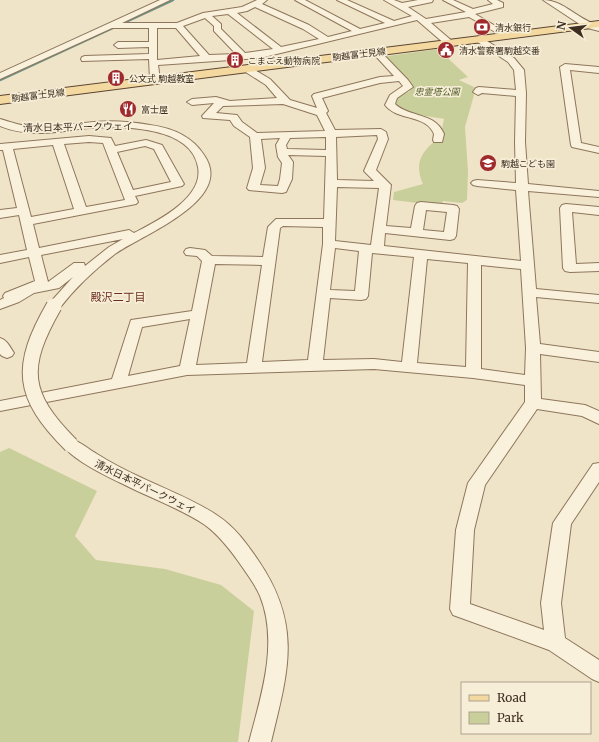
<svg xmlns="http://www.w3.org/2000/svg" width="599" height="742" font-family="Merriweather,'Noto Sans JP',serif">
<style>
.green{fill:#c9cf9b}
.lines{fill:none;stroke-linecap:round;stroke-linejoin:round}
.stream{stroke:#6f938a;stroke-width:2.5}
.minor-casing{stroke:#8d765c;stroke-width:2}
.major-casing{stroke:#5b4430;stroke-width:2}
.minor{fill:#faf1dc;fill-rule:evenodd}
.major{fill:#f3d9a0;fill-rule:evenodd}
.minor-bridge-casing{stroke:#8d765c;stroke-width:17;stroke-linecap:butt}
.minor-bridge{stroke:#faf1dc;stroke-width:15}
.labels{text-anchor:middle;dominant-baseline:central;stroke-width:3.5;stroke-linejoin:round;paint-order:stroke}
.far-poi-label{font-size:9px;fill:#3d2e20;stroke:#f7eed8;text-anchor:start}
.far-street-label{font-size:9px;fill:#3d2e20;stroke:#f7eed8}
.far-park-label{font-size:9px;font-style:italic;fill:#4d5a26;stroke:#f7eed8}
.street-label{font-size:10px;fill:#3d2e20;stroke:#f7eed8}
.neighbourhood-label{font-size:11px;fill:#6b2e1e;stroke:#f7eed8}
</style>
<rect width="100%" height="100%" fill="#f0e4c8"/>
<path class="green" d="M438,49L468,77L459,80L476,88L465,127L468,171L467,200L462,203L443,201L441,206L393,200L394,192L423,184C415,166 419,154 435,141L434,130L442,129L444,119C426,115 408,116 394,104L397,95L409,92L412,87L381,57Z
M9,448L97,491L75,536L96,560L165,569L221,585L254,611L238,742H0V452Z"/>
<g class="lines">
<path class="stream" d="M0,80L173,0"/>
<g class="minor-casing">
<path id="minor" d="M160,0H170L122,23H177L203,13L242,7L257,0H267L262,4L309,25L328,37L352,31L295,0H305L360,29L385,23L337,0H347L394,21L412,16L384,0H394L402,3L418,0H433L432,2L408,7L426,19L466,12L443,0H453L473,9L493,4L488,0H497L503,3V7L475,14L511,35L507,38L504,37L469,17L431,23L452,41L453,43L452,45H446L417,20L260,58L158,65L160,80L155,83L150,80L149,59L82,61L81,59L82,57L85,56L149,54V47L118,48L114,45L118,42H149V28H112L0,79V73ZM255,7L303,29L319,39L281,47L237,13L247,11ZM228,14L273,49L245,53L221,29V24L212,16ZM205,18L214,26V31L236,54L209,55L183,26ZM157,28H176L200,56L157,60Z
M543,0C564,0 579,21 599,25V31L584,27Z
M479,36L514,58L524,70L526,93L525,142L528,184L599,191V197L528,191L536,289L599,295V303L536,297L540,344L599,352V362L540,354L541,399L585,405L599,411V424L582,416L537,409L485,485L474,530L470,604L544,630L541,603L553,523L593,464L599,463V482L571,524L561,603L565,638L599,660V682L592,679L549,650L453,615L450,609L456,530L468,483L525,402V385L473,378L374,369L187,375L0,411V401L112,379L131,320L192,311L202,261L197,256L186,255L184,252L186,249L190,248L205,250L212,256L263,257L268,227L276,219H324L326,156L288,155L293,162L292,179L286,192L282,193L249,190L247,188L253,168L250,137L234,126L230,120L203,118L202,116L214,103L192,105L187,102L192,99L216,97L230,101L277,98L266,85L244,71L242,69L244,67H250L270,79L290,100L317,108L312,96L314,94L380,77L394,76L372,52L376,49L379,50L408,80L413,87L397,98L395,104C410,118 435,112 444,134L442,142H434L433,140L434,134C426,114 397,121 385,105L390,95L403,86L399,81L380,83L322,98L328,111L326,113L335,130L381,129L386,132L388,139L376,170L391,185L386,226L411,228L415,206L417,203L421,202L453,205L457,206L459,209L456,236L454,239L450,240L385,233L384,246L521,261L516,190L477,186L473,185L471,183L473,181L477,180L516,183L515,142L516,96L482,93L478,95L473,92L476,88L479,87L516,90L514,70L508,62L476,41L475,39ZM283,104L317,115L325,131L257,133L242,122L237,115L216,113L223,106ZM377,135L378,139L364,171L374,181L337,180L336,137ZM326,137V150L287,149L286,145L290,138ZM280,138L276,145L278,157L282,163L280,179L278,186L260,185L265,168L261,139ZM337,187L379,188L371,245L335,241ZM426,210L447,212L444,232L423,230ZM283,226L323,227V244L308,360L262,362L280,228ZM335,248L359,251L355,291L330,290ZM372,253L414,257L402,362L374,359L323,360L330,298L361,300L366,299L368,296ZM427,259L468,263L466,367L417,363ZM215,264L262,265L247,363L196,365ZM481,265L521,269L526,348L525,375L481,369ZM190,319L180,366L128,376L142,327Z
M565,64L599,67V73L570,70L581,143L599,147V153L572,147L571,145L560,67Z
M0,119C11,122 21,126 32,127C50,128 67,124 84,123C106,120 128,121 150,125C172,128 192,136 204,155C236,200 141,235 115,254C94,270 75,288 59,309L54,310L49,309L47,306L73,277L59,288L34,293L19,302L0,309V300L4,298L3,296L5,293L35,281L29,257L0,263V255L27,250L19,215L0,218V210L17,208L3,150H0V144L89,136L111,138L115,146L146,140L162,145L184,184L182,186L135,196L138,202L136,204L33,224L39,248L129,230L134,233C157,221 204,198 198,167C191,126 122,126 90,128C73,129 56,133 39,133C25,133 12,131 0,126ZM89,142L103,143L125,200L86,207L64,144ZM53,145L74,209L31,217L13,149ZM145,146L154,149L171,182L133,190L117,152ZM123,239L109,247L85,266L84,263H74L48,282L41,255Z
M566,204L599,207V215L572,212L576,264L599,263V271L570,272L565,271L563,268L560,208L562,205Z
M0,338C7,340 10,347 14,353L12,356L7,358L2,356L0,354Z
M71,439C81,442 88,449 97,454C111,463 127,471 142,478C167,490 195,500 218,516C235,527 247,544 258,560C303,626 288,671 271,742H249C261,696 279,643 260,596C256,586 249,577 243,568C232,552 220,536 205,525C180,508 150,498 123,484C108,477 71,459 63,445L65,441Z"/>
</g>
<g class="major-casing">
<path id="major" d="M599,21V27L0,104V96Z"/>
</g>
<use href="#minor" class="minor"/>
<use href="#major" class="major"/>
<g class="minor-bridge-casing">
<path id="minor-bridge" d="M54,306C19,367 21,395 71,445"/>
</g>
<use href="#minor-bridge" class="minor-bridge"/>
</g>
<defs>
<g id="bank-disc" transform="scale(0.9)"><circle r="9.5" fill="#9e2a2b" stroke="#f7eed8"/><path d="M-6-4H6V4H-6ZM0-2.3a2.3 2.3 0 1 0 0 4.6a2.3 2.3 0 1 0 0-4.6Z" fill="#fff"/></g>
<g id="civic-disc" transform="scale(0.9)"><circle r="9.5" fill="#9e2a2b" stroke="#f7eed8"/><path d="M-.6-6.5H3V-4.5H.6V-3L4-1V1h2V6H-6V1h2V-1L-.6-3ZM-1.2 2.5V6h2.4V2.5Z" fill="#fff"/></g>
<g id="building-disc" transform="scale(0.9)"><circle r="9.5" fill="#9e2a2b" stroke="#f7eed8"/><path d="M-4-6H4V6H1V3H-1V6H-4ZM-2.5-4.3h1.7v1.8h-1.7ZM.8-4.3h1.7v1.8H.8ZM-2.5-1h1.7V.8h-1.7ZM.8-1h1.7V.8H.8Z" fill="#fff"/></g>
<g id="restaurant-disc" transform="scale(0.9)"><circle r="9.5" fill="#9e2a2b" stroke="#f7eed8"/><path d="M-5-6h1v4h1v-4h1v4h1v-4h1v5L-1.5 .5V6h-2V.5L-5-1ZM5-6V6H3V1.5H1.5Q1.5-4 5-6Z" fill="#fff"/></g>
<g id="school-disc" transform="scale(0.9)"><circle r="9.5" fill="#9e2a2b" stroke="#f7eed8"/><path d="M0-5L7-2L0 1L-7-2ZM-4 1L0 2.5L4 1V4Q0 6-4 4Z" fill="#fff"/></g>
</defs>
<g fill-rule="evenodd">
<use href="#bank-disc" x="482" y="27"/>
<use href="#civic-disc" x="446" y="50"/>
<use href="#building-disc" x="235" y="60"/>
<use href="#building-disc" x="116" y="78"/>
<use href="#restaurant-disc" x="128" y="109"/>
<use href="#school-disc" x="488" y="163"/>
</g>
<g class="labels">
<g class="far-poi-label">
<text x="495" y="27">清水銀行</text>
<text x="459" y="50">清水警察署駒越交番</text>
<text x="248" y="60">こまごえ動物病院</text>
<text x="129" y="78">公文式 駒越教室</text>
<text x="141" y="109">富士屋</text>
<text x="501" y="163">駒越こども園</text>
</g>
<g class="far-street-label">
<text transform="translate(359 54) rotate(-7)">駒越富士見線</text>
<text transform="translate(38 95) rotate(-7)">駒越富士見線</text>
</g>
<g class="far-park-label">
<text x="437" y="91">忠霊塔公園</text>
</g>
<g class="street-label">
<text transform="translate(78 127) rotate(-1)">清水日本平パークウェイ</text>
<text transform="translate(145 487) rotate(26)">清水日本平パークウェイ</text>
</g>
<g class="neighbourhood-label">
<text x="118" y="297">殿沢二丁目</text>
</g>
</g>
<rect x="461" y="682" width="130" height="52" fill="#f7eed8" stroke="#ada18e"/>
<rect x="469" y="695" width="20" height="6" fill="#f3d9a0" stroke="#ada18e"/>
<text x="497" y="702" font-size="12" fill="#3d2e20">Road</text>
<rect x="469" y="712" width="20" height="12" fill="#c9cf9b" stroke="#ada18e"/>
<text x="497" y="722" font-size="12" fill="#3d2e20">Park</text>
<g transform="translate(571 28) rotate(284)" stroke="#f7eed8" stroke-width="3" paint-order="stroke">
<path d="M0-3L7 15L0 10L-7 15Z" fill="#3d2e20"/>
<text y="-6" font-size="11" font-weight="bold" text-anchor="middle" fill="#3d2e20">N</text>
</g>
</svg>
